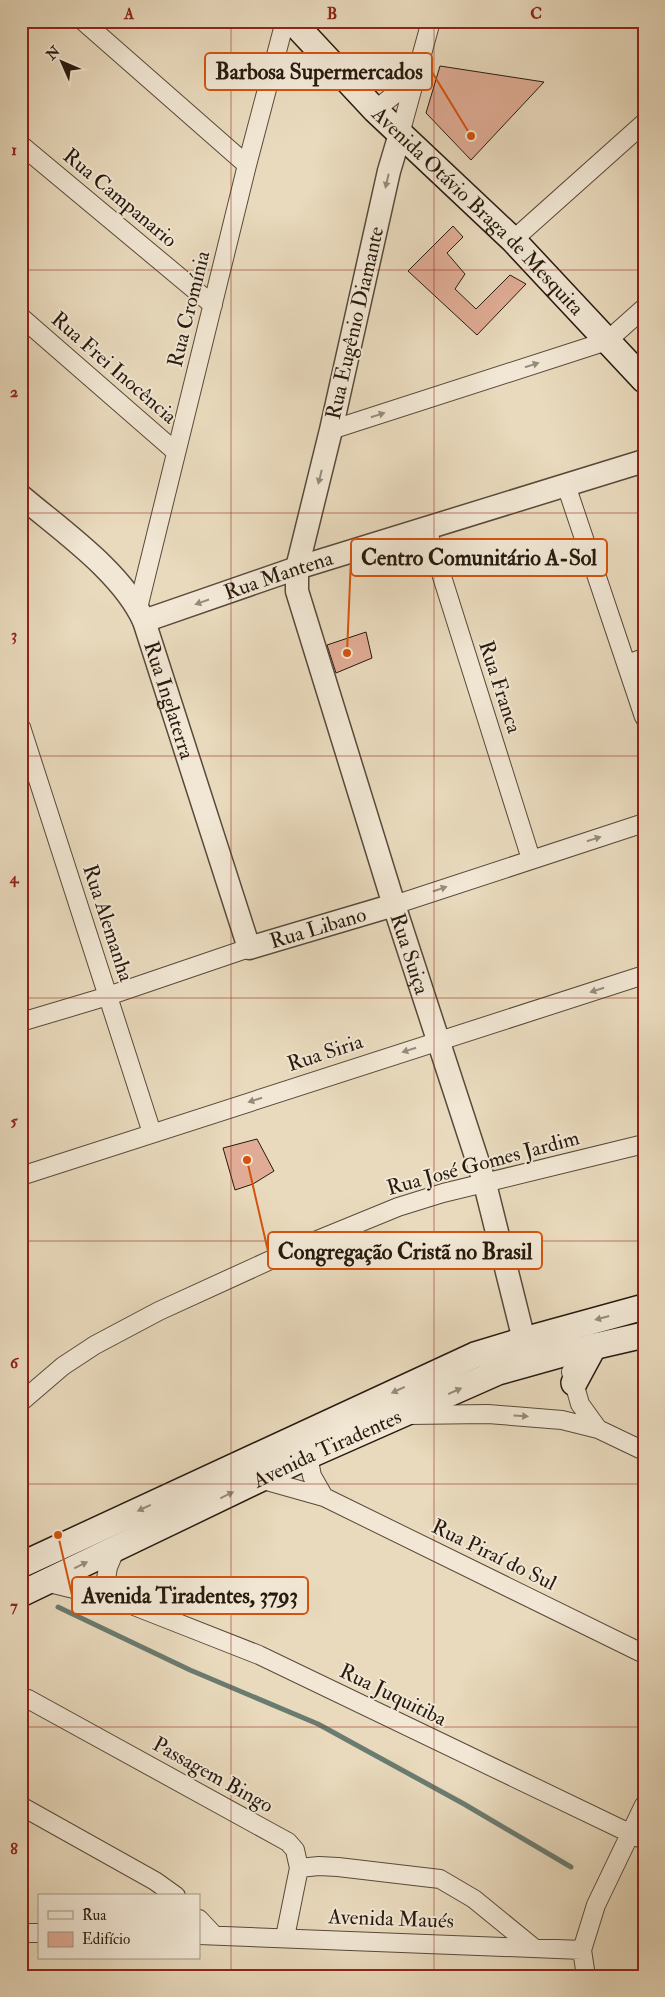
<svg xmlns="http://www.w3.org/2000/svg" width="665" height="1997" font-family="'IM FELL Double Pica',serif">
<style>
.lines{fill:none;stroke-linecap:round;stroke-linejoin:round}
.stream{stroke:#6a7b70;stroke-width:5}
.building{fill:#e0ac95;stroke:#271a0f}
.minor-casing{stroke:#584a3a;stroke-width:20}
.tertiary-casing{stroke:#584a3a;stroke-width:25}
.secondary-casing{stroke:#271a0f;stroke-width:28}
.minor{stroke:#f1e7d4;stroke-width:18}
.tertiary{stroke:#f1e7d4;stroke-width:22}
.secondary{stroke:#f1e7d4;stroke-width:25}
.oneway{fill:#968b7b}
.grid{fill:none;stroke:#8f2418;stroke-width:1;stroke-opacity:0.55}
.labels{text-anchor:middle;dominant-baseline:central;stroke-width:4;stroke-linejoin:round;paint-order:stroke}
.street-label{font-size:21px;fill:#271a0f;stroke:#f1e7d4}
.leader{fill:none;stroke:#d5530c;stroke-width:2}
.callout-dot{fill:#d5530c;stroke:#f1e7d4;stroke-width:2}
.callout{fill:#f1e7d4;stroke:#d5530c;stroke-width:2}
.callout-label{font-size:22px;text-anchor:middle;font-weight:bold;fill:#271a0f}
.neatline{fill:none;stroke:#8f2418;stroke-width:2}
.grid-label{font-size:16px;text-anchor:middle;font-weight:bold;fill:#8f2418}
</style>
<rect width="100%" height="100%" fill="#e9dabd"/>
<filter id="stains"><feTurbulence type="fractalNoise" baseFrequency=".004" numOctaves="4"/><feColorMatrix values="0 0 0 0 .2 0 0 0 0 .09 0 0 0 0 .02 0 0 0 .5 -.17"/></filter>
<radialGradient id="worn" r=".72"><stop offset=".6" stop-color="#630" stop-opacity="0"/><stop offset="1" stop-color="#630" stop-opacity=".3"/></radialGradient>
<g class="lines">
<path class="stream" d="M58,1607L190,1670L318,1724L464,1804L571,1867"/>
</g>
<path class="building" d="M440,66L544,82L471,160L426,113Z
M453,226L463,237L447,253L465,274L455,289L476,309L510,275L526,284L477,335L408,271Z
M366,632L372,658L336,673L327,645Z
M257,1139L274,1171L253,1184L235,1190L223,1148Z"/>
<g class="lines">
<g class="minor-casing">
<path id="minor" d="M83,21L247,165
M375,110L414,79
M400,134L431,21
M21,145L213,305
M513,240L644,123
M21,317L176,452
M331,430L607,341L644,308
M566,485L644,717
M427,529L531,859
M138,608L247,165L285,21
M627,664L644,658
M21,727L152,1133
M394,905L644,823
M21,1022L108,996L249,948
M21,1176L644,975
M571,1372L580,1404L598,1429
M21,1402L63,1366L95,1345L159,1311L288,1252L398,1207L443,1193L644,1144
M408,1415L488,1414L562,1420L598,1429L644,1451
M308,1456L312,1476L324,1497
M260,1479L324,1497L644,1654
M116,1548L108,1567L106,1579L119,1600
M45,1582L119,1600L259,1655L644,1840
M28,1699L288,1842L295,1850L299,1868L285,1937
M21,1806L155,1881L176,1896
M299,1868L319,1866L338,1867L440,1879L474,1899L534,1948
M199,1919L214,1935
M21,1933H39
M199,1935L582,1950
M586,1976L582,1950L596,1905L644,1805"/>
</g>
<g class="tertiary-casing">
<g id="tertiary">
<path id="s1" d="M400,134L389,171L331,430L297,568V591L394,905L485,1184L524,1340"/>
<path id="s2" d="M21,496C62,531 122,572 144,621L249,948L394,905"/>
<path id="s3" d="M144,621L297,568L644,461"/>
</g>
</g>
<g class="secondary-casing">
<g id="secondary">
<path id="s4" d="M292,21L375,110L513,240L644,380"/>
<path d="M574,1383L594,1346"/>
<path d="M21,1565L475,1355L524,1340L644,1307"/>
<path id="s5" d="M21,1594L308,1456L498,1372L566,1353L644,1335"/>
</g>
</g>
<use href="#minor" class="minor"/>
<use href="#tertiary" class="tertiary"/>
<use href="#secondary" class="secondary"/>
</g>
<defs><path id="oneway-solid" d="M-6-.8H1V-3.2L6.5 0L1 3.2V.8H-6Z" transform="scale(1.25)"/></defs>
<g class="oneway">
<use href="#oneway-solid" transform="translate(387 181) rotate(103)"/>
<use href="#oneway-solid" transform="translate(532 365) rotate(-18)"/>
<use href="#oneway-solid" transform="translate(378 415) rotate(-18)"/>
<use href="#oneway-solid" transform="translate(320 477) rotate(104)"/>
<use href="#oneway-solid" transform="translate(202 602) rotate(161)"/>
<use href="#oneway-solid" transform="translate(594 839) rotate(-17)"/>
<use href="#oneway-solid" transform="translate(440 889) rotate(-19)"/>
<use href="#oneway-solid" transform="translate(597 990) rotate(162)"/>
<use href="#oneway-solid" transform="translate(409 1050) rotate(162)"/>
<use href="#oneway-solid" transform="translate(255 1100) rotate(162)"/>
<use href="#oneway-solid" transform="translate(602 1318) rotate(165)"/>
<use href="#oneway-solid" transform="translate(398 1390) rotate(155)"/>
<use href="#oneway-solid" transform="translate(455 1391) rotate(-24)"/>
<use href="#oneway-solid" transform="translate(521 1416) rotate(4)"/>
<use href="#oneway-solid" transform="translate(227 1495) rotate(-26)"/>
<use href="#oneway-solid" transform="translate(144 1508) rotate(155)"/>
<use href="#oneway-solid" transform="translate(81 1565) rotate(-26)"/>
</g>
<path class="grid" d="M231,21V1976M434,21V1976M21,270H644M21,513H644M21,756H644M21,998H644M21,1241H644M21,1484H644M21,1727H644"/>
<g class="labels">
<g class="street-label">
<text transform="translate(120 198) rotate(40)">Rua Campanario</text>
<text stroke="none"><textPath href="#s4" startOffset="266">Avenida Otávio Braga de Mesquita</textPath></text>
<text transform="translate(189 309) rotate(-76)">Rua Cromínia</text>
<text transform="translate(355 323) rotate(-77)">Rua Eugênio Diamante</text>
<text transform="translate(114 368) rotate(41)">Rua Frei Inocência</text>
<text stroke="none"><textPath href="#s3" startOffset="142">Rua Mantena</textPath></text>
<text transform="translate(500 687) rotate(72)">Rua Franca</text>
<text stroke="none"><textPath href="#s2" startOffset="260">Rua Inglaterra</textPath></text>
<text transform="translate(108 923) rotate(72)">Rua Alemanha</text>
<text stroke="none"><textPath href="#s2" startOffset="592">Rua Libano</textPath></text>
<text stroke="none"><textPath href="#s1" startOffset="849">Rua Suiça</textPath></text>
<text transform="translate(325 1053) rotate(-18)">Rua Siria</text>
<text transform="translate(483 1163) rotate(-15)">Rua José Gomes Jardim</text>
<text stroke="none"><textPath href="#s5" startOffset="339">Avenida Tiradentes</textPath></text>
<text transform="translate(494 1555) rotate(26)">Rua Piraí do Sul</text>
<text transform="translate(393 1695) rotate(26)">Rua Juquitiba</text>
<text transform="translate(213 1775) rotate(29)">Passagem Bingo</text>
<text transform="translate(391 1919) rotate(2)">Avenida Maués</text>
</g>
</g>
<path class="leader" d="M471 136L432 72M347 653L351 558M247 1160L268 1251M58 1535L72 1595"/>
<g class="callout-dot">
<circle cx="471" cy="136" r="5"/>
<circle cx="347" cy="653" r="5"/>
<circle cx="247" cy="1160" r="5"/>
<circle cx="58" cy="1535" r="5"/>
</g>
<g class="callout">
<rect x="205" y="53" width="227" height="37" rx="5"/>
<rect x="351" y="539" width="256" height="37" rx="5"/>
<rect x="268" y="1232" width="274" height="37" rx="5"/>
<rect x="72" y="1577" width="236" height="37" rx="5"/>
</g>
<g class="callout-label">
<text x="319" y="79">Barbosa Supermercados</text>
<text x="479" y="565">Centro Comunitário A-Sol</text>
<text x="405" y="1259">Congregação Cristã no Brasil</text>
<text x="190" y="1603">Avenida Tiradentes, 3793</text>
</g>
<rect width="665" height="1997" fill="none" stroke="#e9dabd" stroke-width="55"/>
<rect x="38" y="1894" width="162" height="65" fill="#f1e7d4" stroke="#a09585"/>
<rect x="48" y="1911" width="25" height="8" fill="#f1e7d4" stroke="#a09585"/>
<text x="82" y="1920" font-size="15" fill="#271a0f">Rua</text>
<rect x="48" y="1932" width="25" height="15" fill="#e0ac95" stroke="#a09585"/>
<text x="82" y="1944" font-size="15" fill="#271a0f">Edifício</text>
<g transform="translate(62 62) rotate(315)" stroke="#f1e7d4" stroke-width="4" paint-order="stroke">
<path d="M0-4L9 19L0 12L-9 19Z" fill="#271a0f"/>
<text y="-8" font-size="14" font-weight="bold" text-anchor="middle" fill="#271a0f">N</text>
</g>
<rect x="28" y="28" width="610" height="1942" class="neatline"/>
<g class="grid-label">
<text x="129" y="19">A</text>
<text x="332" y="19">B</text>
<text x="536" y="19">C</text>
<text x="14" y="155">1</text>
<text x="14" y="397">2</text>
<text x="14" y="640">3</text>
<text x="14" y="883">4</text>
<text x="14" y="1126">5</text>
<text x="14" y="1368">6</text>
<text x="14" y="1611">7</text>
<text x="14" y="1854">8</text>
</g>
<rect width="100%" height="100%" filter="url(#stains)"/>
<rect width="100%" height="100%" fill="url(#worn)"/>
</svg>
